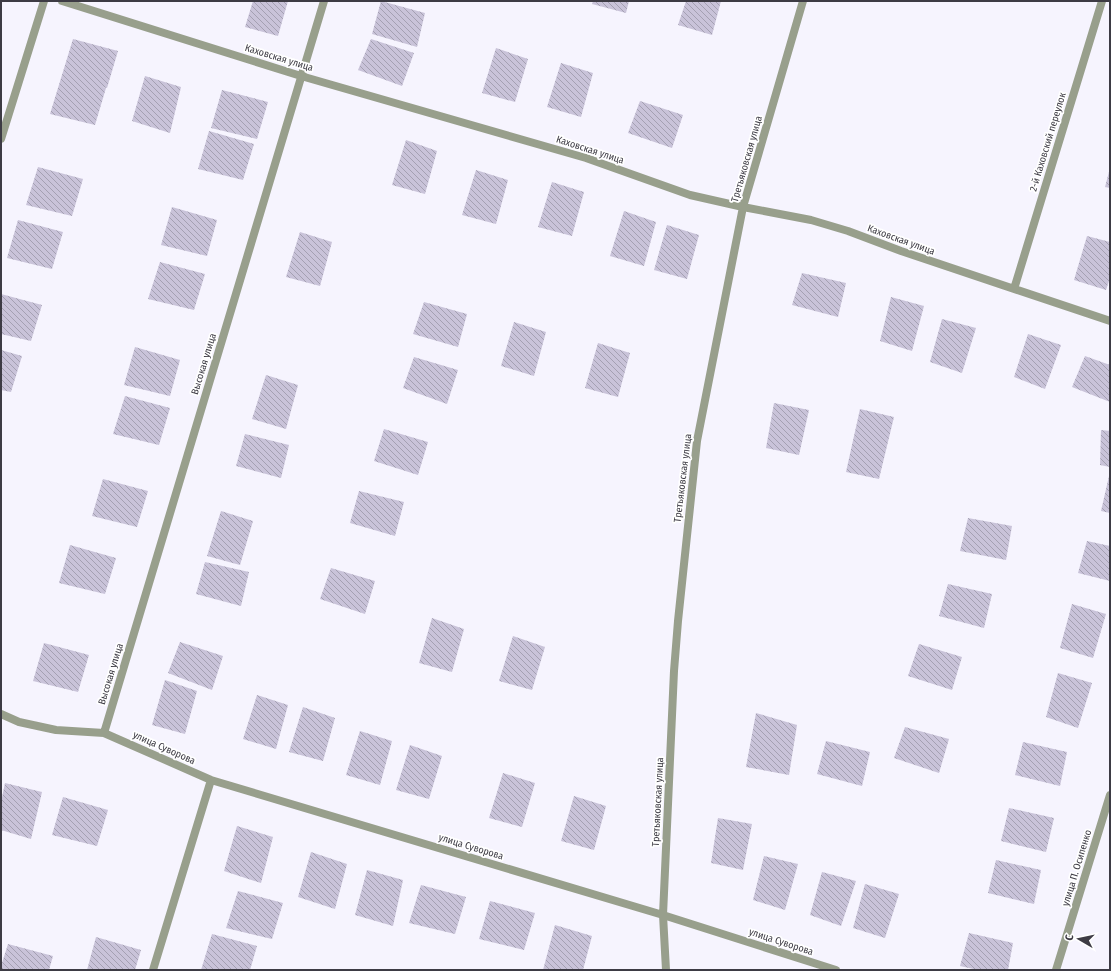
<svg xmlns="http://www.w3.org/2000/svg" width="1111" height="971" font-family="'Fira Sans Condensed',sans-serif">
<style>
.building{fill:url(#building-back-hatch)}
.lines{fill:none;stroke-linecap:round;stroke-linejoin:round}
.minor{stroke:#989f8c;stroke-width:8}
.labels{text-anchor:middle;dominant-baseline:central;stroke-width:3.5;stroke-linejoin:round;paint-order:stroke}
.street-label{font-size:10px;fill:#3d3b44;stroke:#fff}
</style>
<defs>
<pattern id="building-back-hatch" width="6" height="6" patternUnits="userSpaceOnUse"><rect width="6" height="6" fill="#c9c3d9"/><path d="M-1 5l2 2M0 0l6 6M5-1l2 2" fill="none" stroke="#a4a0b2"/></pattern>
</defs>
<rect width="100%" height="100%" fill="#f6f4fe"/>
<path class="building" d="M253,1H288L278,36L245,27Z
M381,1L425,13L417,47L372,34Z
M593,1H629L626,13L592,4Z
M686,1H721L712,35L678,25Z
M73,39L118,51L107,88L99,86L106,88L95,125L50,114Z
M371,39L414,53L402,86L358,70Z
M496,48L528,59L515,102L482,93Z
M561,63L593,73L581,117L547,107Z
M145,76L181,87L170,133L132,121Z
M222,90L268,102L257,139L211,128Z
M640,101L683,115L672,148L628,133Z
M209,131L254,144L243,180L198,169Z
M406,140L437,151L425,194L392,185Z
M38,167L83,179L72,216L26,205Z
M1110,168V188L1105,187Z
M476,170L508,180L496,224L462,215Z
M552,182L584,192L572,236L538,227Z
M172,207L217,220L207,256L161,245Z
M624,211L656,222L644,266L610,256Z
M18,220L63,232L52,269L7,258Z
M667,225L699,235L687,279L654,270Z
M300,232L332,242L320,286L286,277Z
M1087,236L1110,242V278L1106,290L1074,280Z
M160,262L205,274L194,310L148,299Z
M802,273L846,283L838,317L792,305Z
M1,294L42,305L31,341L1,334Z
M891,297L924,306L912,351L880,341Z
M424,302L467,314L458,347L413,334Z
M942,319L976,328L962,373L930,362Z
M514,322L546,332L534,376L501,366Z
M1028,334L1061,345L1045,389L1014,377Z
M598,343L630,353L618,397L585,388Z
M135,347L180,360L170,396L124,385Z
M1,350L22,356L11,392L1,390Z
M1085,356L1110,365V402L1072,387Z
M414,357L458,370L447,404L403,388Z
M266,375L298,385L286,429L252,419Z
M125,396L170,408L159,445L113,434Z
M774,403L809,410L799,455L766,448Z
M860,409L894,417L879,479L846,472Z
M384,429L428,442L418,475L374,461Z
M1101,430L1110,431V467L1100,465Z
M245,434L289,445L281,478L236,466Z
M1109,476H1110V513L1101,511Z
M103,479L148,491L137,527L92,516Z
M359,491L404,502L395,536L350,523Z
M221,511L253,521L240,565L207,556Z
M968,518L1012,526L1006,560L960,551Z
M1087,541L1110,546V581L1078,573Z
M70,545L116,558L105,594L59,583Z
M205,562L249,572L241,606L196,594Z
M331,568L375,581L365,614L320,599Z
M948,584L992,594L984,628L939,616Z
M1072,604L1106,614L1093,658L1060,648Z
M432,618L464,629L452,672L419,663Z
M513,636L545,647L532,690L499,681Z
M180,642L223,656L212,690L168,673Z
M44,643L89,655L78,692L33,681Z
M919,644L962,657L952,690L908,676Z
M1058,673L1092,683L1078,728L1046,717Z
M165,680L197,691L185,734L152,725Z
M257,695L288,705L276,749L243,739Z
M303,707L335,718L323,761L289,752Z
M756,713L797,725L789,775L746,767Z
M905,727L949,739L939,773L894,758Z
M360,731L392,741L380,785L346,775Z
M826,741L870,752L862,786L817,774Z
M1023,742L1067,752L1060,786L1015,775Z
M410,745L442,756L429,799L396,790Z
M503,773L535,783L522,827L489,818Z
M5,783L42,792L31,839L1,830V802Z
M574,796L606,806L594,850L561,841Z
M63,797L108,810L97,846L52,835Z
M1009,808L1054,818L1046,852L1001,841Z
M718,818L752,824L743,870L711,863Z
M237,826L273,837L261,883L224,871Z
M311,852L347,864L335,909L298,897Z
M764,856L798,864L785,910L753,900Z
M996,860L1041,870L1034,904L988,893Z
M367,870L403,880L393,926L355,915Z
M822,872L856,881L841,926L810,915Z
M865,884L899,894L885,938L853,928Z
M421,885L466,897L455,934L409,923Z
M238,891L283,903L272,939L226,928Z
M490,901L535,913L524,950L479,939Z
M555,925L592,936L583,970H543Z
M969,933L1013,943L1008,970H978L960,966Z
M212,934L257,946L250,970H201Z
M96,937L141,950L135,970H87Z
M8,944L53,956L49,970H1V966Z"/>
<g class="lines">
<path class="minor" d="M62,1L301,76L586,158L690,195L743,207L811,220L848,231L901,251L1110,321
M1,139L44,1
M1014,289L1102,1
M1,714L19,722L56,730L104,733L211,780L663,915L836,970
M104,733L324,1
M153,970L211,780
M666,970L663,915L674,671L678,621L697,441L743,207L803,1
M1056,970L1110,795"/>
</g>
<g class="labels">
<g class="street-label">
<text transform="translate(279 58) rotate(17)">Каховская улица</text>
<text transform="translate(1048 142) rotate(-73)">2-й Каховский переулок</text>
<text transform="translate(590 150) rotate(18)">Каховская улица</text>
<text transform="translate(747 159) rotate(-74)">Третьяковская улица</text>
<text transform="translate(901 240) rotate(20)">Каховская улица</text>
<text transform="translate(204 364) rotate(-73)">Высокая улица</text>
<text transform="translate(683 478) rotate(-83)">Третьяковская улица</text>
<text transform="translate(111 674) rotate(-73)">Высокая улица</text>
<text transform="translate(164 748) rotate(24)">улица Суворова</text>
<text transform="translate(658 802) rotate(-87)">Третьяковская улица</text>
<text transform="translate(471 847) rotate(17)">улица Суворова</text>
<text transform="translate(1077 868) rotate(-73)">улица П. Осипенко</text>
<text transform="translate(781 942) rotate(18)">улица Суворова</text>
</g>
</g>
<rect width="1111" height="971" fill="none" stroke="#3d3b44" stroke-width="4"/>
<g transform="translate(1079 939) rotate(279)" stroke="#ffffff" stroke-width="3" paint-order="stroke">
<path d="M0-3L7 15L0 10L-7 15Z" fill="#3d3b44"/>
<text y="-6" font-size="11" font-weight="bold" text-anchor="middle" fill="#3d3b44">С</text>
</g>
</svg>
